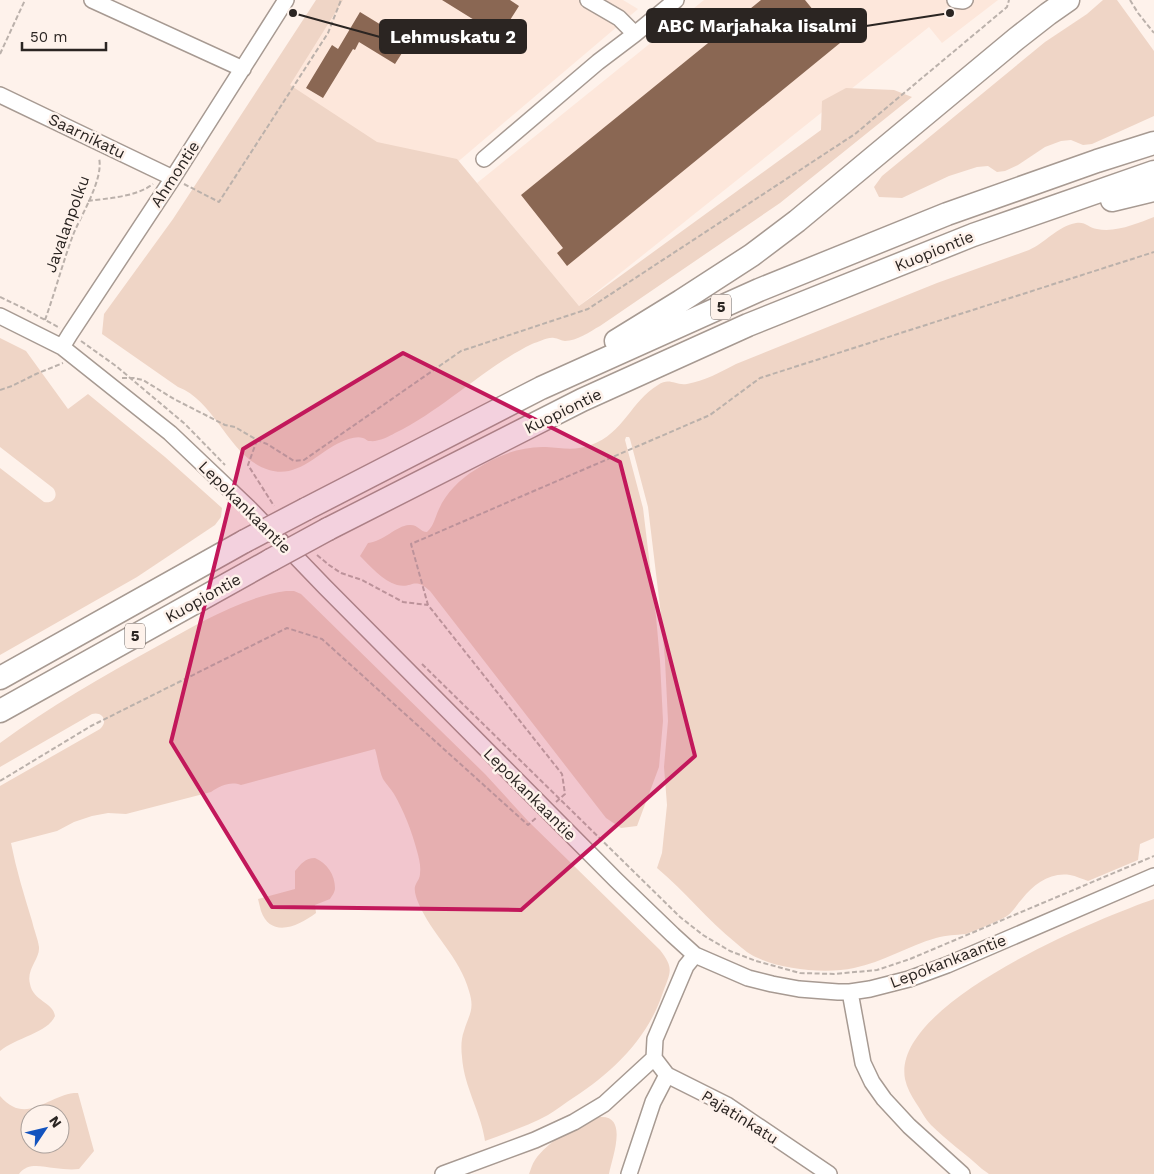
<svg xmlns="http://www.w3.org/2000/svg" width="1154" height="1174" font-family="'Work Sans',sans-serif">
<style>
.built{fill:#fde7db}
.green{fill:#efd5c6;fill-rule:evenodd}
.building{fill:#8a6753}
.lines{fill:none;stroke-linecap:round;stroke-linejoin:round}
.minor-casing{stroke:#a79a92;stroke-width:18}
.highway-casing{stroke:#a79a92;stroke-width:25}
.path{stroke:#bbb1ab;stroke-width:2;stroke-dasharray:5 2.5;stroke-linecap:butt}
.minor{stroke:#fff;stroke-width:15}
.highway{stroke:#fff;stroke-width:22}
.highway-bridge-casing{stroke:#a79a92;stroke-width:25;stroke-linecap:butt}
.highway-bridge{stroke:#fff;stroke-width:22}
.marked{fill:#c2185b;fill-opacity:0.2;stroke:#c2185b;stroke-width:4;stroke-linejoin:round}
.labels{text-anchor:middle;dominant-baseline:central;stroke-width:5;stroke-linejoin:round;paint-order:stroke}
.shield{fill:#fef2eb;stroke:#6a625e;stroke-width:1}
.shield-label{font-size:15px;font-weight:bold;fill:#2b2522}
.street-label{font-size:16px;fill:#2b2522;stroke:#fef2eb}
.leader{fill:none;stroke:#2b2522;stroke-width:2}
.callout-dot{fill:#2b2522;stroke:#fef2eb;stroke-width:2}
.callout{fill:#2b2522;stroke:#2b2522;stroke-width:2}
.callout-label{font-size:18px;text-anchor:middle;font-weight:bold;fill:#fff}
</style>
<rect width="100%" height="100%" fill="#fef2eb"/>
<path class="built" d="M342,0H623L638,9L434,182L278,99Z
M704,0H998L942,43L929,27L579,306L477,183Z"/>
<path class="green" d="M316,0H343L290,85L377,142L457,159L579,306L821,130L822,101L846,88L894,90L912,97L780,203L600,326C589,332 577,341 565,341C561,341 558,338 554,338C547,337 539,342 532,344C483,368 444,409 395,433C388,437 378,442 370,441C366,441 367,439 363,438C356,436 348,439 341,442C318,452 298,479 269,470C228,457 217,402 178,387L102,334L104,314L173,219Z
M1103,0H1117L1154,51V116L1092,144L1083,145L1071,140L1061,141L1045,147L1018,165L1005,171L997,172L988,166L977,167L949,176L902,198L879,197L874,187L882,176L1045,42L1087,14Z
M1154,217V838L1140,844L1138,860L1088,881C1082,879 1076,876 1070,875C1050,872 1034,884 1022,899C1017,904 1013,912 1007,916C1003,919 970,933 966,934C955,935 947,935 936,938C908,946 883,962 854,968C828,974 782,970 758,958C750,955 743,949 736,943C707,920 685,891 657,868L662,853L667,805L664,767L668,721L665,660L661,615L648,507L630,439L629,437H626L625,440L643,508L656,616L660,661L663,721L659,767L637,826L621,828L606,818L430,591C413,576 413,589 397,585C383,581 370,566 360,556L368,543C384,541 396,526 409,525C418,524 420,532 427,532C434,526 435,517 439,509C446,493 460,479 475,470C496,456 520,446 546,447C562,448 576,451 591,445C624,433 631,401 658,385C670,377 675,386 687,384C704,381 721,372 736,364L937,283L1029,250C1045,243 1058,226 1076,223C1085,221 1089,228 1097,229C1116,233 1138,223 1154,217Z
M0,338L26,351L68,409L88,394L165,457L222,508L221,517L215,525L137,577L0,655V468L44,502C54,504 59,495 53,488L0,447Z
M286,591H294L301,594L485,774L528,821L660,950C676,970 669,974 662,995C646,1042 608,1076 567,1102C561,1106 555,1111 548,1115C528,1126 506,1133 485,1141C481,1112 464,1087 462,1057C461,1048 461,1039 464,1031C469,1014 475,1010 469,991C460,957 431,934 418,902C416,897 413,889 416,884C418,880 420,878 420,873C421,866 419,858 417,851C412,832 404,811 394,794C391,789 386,784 383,779C379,771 378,758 375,749L241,785C230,781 220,786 211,792L126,814L108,813L92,816L74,822L57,831L11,843C16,869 24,895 32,921C34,930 38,939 39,947C40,959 26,969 30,984C33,1001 53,1002 55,1016C48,1033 15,1038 0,1051V786L100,729C109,721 102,711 92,714L0,767V743C49,707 103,676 156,647C194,626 242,597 286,591Z
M315,858C327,863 335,875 335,888C335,892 332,896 330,899L315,905L316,913C299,926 271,939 261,911C260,907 259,903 258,899L295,889V871C301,864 305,858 315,858Z
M1154,899V1174H989L982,1169C966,1154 947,1141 931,1125C925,1119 921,1110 916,1103C911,1095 907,1088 905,1079C891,1003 1097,919 1154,899Z
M74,1093H78L94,1151L79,1169C71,1170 63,1169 54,1168C42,1167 28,1162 19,1174H0V1096C26,1126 47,1096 74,1093ZM30,1114H60V1144H30Z
M600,1117C629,1115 612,1158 609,1174H529C531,1169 532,1164 535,1160C547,1142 579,1122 600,1117Z"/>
<path class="building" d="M442,0H510L519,6L500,36Z
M761,0H805L840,43L567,266L557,253L563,248L521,195Z
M360,12L409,42L395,64L359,42L355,50L353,49L323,98L306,88L332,45L338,49Z"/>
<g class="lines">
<g class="minor-casing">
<path id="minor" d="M92,0L243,69
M588,0L619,18L635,34L676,0
M955,0L963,1L965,0
M0,95L173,178
M484,159L598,62L635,34
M0,316L62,347L170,433L250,509L325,587L616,880L673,935L695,955L748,978L772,984L799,989L838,992H850L870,989L909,979L947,965L1154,876
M62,347L70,334L173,178L286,0
M850,992L863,1063L872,1082L884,1099L909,1126L962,1174
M654,1058L667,1075L727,1105L829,1174
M443,1174L535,1140L574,1122L604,1104L654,1058L655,1039L686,966L695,955
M629,1174L653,1102L667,1075"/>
</g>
<g class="highway-casing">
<path id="highway" d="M1112,200L1154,190
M616,341L681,301L752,255L797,221L1016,39L1048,14L1068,0
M306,509L541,388L759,290L947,214L1097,161L1154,143
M328,529L582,400L748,325L973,235L1154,172
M0,678L245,541
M0,711L271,560"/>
</g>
<path class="path" d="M1130,0L1138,13L1154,33
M0,54L25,0
M184,184L219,202L328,33L341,0
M88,201C109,198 136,197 153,184
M0,297L23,308L60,328
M45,320C55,292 63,262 73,235C81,215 104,179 99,158
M81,341L116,366L185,424L225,465
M122,378H134L143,380L174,399L225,425L235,427L257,440L267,444L294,461L304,460L461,351L588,309L855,134L1007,7L1009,0
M0,390L12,386L36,374L63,363
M257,440L248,465L274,506
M317,555L329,565L341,573L362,580L403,602L428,605
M422,664L680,917L703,935L730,951L756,961L800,973L834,974L877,970L910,959L1154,856
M0,781L91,726L287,628L322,639L528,825L537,817
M556,802L565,794L562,774L428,605L411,544L710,415L760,378L1154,252"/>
<use href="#minor" class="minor"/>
<use href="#highway" class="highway"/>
<g class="highway-bridge-casing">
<path id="highway-bridge" d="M245,541L306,509
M271,560L328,529"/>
</g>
<use href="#highway-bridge" class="highway-bridge"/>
</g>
<path class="marked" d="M403,353L620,462L695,756L521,910L272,907L171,742L243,449Z"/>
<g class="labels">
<g class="shield">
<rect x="711" y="294.5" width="20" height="25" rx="4"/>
<rect x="125" y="623.5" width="20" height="25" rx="4"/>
</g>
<g class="shield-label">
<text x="721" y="307">5</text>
<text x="135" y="636">5</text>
</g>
<g class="street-label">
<text transform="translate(87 136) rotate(26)">Saarnikatu</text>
<text transform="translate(175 174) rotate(-57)">Ahmontie</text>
<text transform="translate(67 224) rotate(-70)">Javalanpolku</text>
<text transform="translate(934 251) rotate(-22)">Kuopiontie</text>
<text transform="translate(563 411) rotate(-26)">Kuopiontie</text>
<text transform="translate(245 507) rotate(45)">Lepokankaantie</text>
<text transform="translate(203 598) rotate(-29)">Kuopiontie</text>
<text transform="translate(530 794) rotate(45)">Lepokankaantie</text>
<text transform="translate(948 961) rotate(-21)">Lepokankaantie</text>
<text transform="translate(740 1117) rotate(32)">Pajatinkatu</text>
</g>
</g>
<path class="leader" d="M950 13L866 26M293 13L380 37"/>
<g class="callout-dot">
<circle cx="950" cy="13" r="5"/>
<circle cx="293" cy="13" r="5"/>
</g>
<g class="callout">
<rect x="647" y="9" width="219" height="33" rx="5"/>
<rect x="380" y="20" width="146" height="33" rx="5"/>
</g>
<g class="callout-label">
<text x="757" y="32">ABC Marjahaka Iisalmi</text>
<text x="453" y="43">Lehmuskatu 2</text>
</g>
<g transform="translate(45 1129) rotate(55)"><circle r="24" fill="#fef2eb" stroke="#aaa09b"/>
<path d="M0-4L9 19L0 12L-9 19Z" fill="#1353be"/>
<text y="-8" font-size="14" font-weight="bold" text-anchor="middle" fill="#2b2522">N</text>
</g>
<path d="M22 42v8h84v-8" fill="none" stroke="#2b2522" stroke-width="2.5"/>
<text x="30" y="42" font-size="15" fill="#2b2522" stroke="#fef2eb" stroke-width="4" paint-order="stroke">50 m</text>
</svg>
